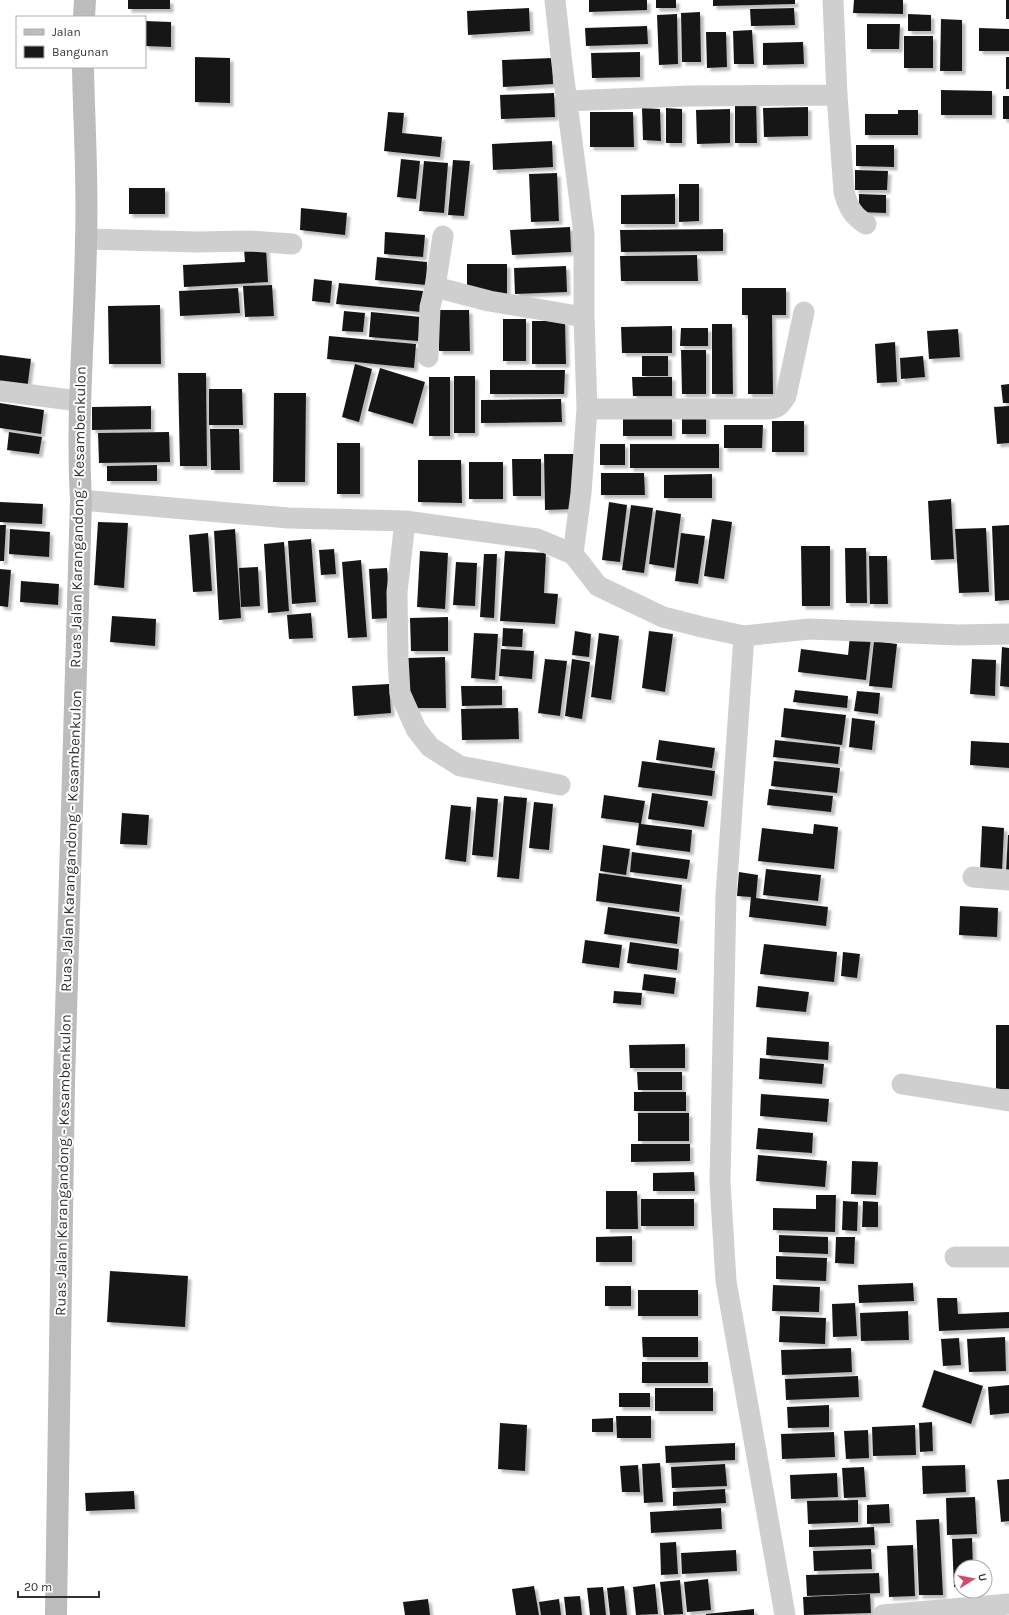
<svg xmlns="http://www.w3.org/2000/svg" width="1009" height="1615" font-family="Karla,sans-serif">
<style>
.building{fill:#191919;filter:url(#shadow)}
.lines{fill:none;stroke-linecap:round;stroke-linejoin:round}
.street{stroke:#cfcfcf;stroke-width:21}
.secondary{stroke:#bcbcbc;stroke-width:22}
.labels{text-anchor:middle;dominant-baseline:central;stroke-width:4;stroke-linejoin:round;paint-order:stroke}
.street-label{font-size:15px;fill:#323232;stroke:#fff}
</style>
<defs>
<filter id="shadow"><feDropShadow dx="3.5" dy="3.5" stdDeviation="1" flood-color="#0004"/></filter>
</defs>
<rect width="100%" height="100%" fill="#fff"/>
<path class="building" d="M128,0H170V9H128Z
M589,0H647V10L589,12Z
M656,0H676V8H656Z
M713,0H795V4L713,6Z
M854,0H903V14L853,13Z
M1006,0H1009V19H1006Z
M529,8L530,31L468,35L467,11Z
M794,8L795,25L751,26L750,9Z
M700,12L701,62H682L681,13Z
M677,14L678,64L659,65L657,15Z
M908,14L931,15V31H908Z
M941,19L962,20V71H940Z
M145,21L171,22V47L145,46Z
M867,24H900L899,49H867Z
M647,26L648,44L586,46L585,28Z
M979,28L1009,29V51H979Z
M752,30L754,64H734L733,31Z
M706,32H726L727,67L707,68Z
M904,36H933V68H904Z
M803,42L804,64L763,65V43Z
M640,52V77L592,78L591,53Z
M195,57L230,58V103L195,102Z
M1006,57H1009V89H1006Z
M552,58L553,84L503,87L502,60Z
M941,90L992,91V115H941Z
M554,93L555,117L501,119L500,95Z
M1003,96H1009V119H1003Z
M735,100H756L757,143H735Z
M808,107V136L764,137L763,108Z
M642,108L660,109L661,141L643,140Z
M666,108L682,109V143H666Z
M730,109V143L697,144L696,110Z
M898,110H918V135H865V114H898Z
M388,112L404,113L402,133L442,137L440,157L384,151Z
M590,112H633L634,147H590Z
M552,141L553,167L493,170L492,144Z
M856,145H894V167L856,166Z
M401,159L420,161L416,199L397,197Z
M453,160L470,161L464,216L448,215Z
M424,161L448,163L444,213L419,211Z
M855,170L888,171L887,190H855Z
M557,173L559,221L531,222L529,174Z
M679,184H699V221L679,222Z
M129,188H165V214H129Z
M675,194V224H621V195Z
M859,194L886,195V213L859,212Z
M301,208L347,213L345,235L300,230Z
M570,227L571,252L512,255L510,230Z
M723,229V251L621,252L620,230Z
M385,232L425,235L423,257L384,254Z
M266,248L268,282L184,287L183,265L245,262L244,249Z
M697,255L698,281H621L620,256Z
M377,257L427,262L426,285L375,280Z
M467,264H507V295H467Z
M566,266L567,292L515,294L514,268Z
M314,279L332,281L330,303L312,301Z
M339,283L423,291L421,312L336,304Z
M272,285L274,316L245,317L243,286Z
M238,288L240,313L180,316L179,291Z
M742,288H786V315H772L773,394H748V315H742Z
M160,305L161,364H109L108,306Z
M439,310H469L470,351H439Z
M344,311L365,313L363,332L342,331Z
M371,312L421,317L418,341L369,337Z
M503,319H526V361H503Z
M532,321H565L566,364H532Z
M712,324H732L733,394H712Z
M672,326V353H622L621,327Z
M681,328H708V346H680Z
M958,329L960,357L929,359L927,331Z
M329,336L416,344L414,368L327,359Z
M895,342L897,382L877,383L875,344Z
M681,350H706V394H682Z
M0,355L31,359L27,390L0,386Z
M642,356H668V376H642Z
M923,356L925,377L901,379L900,358Z
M355,364L372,369L359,422L342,417Z
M380,368L425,382L413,424L368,411Z
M490,370H565L564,394H490Z
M178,373H206L207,466H180Z
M454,376H475V433H454Z
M429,377H450V436H429Z
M632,377H672V396H633Z
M1009,384V403H1003L1001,385Z
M209,389H242L243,425H209Z
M274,393H306L305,482H273Z
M561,399L562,422L481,423V400Z
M0,403L44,410L41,434L0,428Z
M151,406V429L92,430V407Z
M1009,406V443L997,444L994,407Z
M682,416H706V434H682Z
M623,418H672V436H623Z
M772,421H804V452H772Z
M724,425H763L762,448H724Z
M210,429H239L240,470H211Z
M9,432L42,437L39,454L7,450Z
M169,432L170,462L99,463L98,433Z
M337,443H360V494H337Z
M600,444H625V465H600Z
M630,444H719V468H630Z
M544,454H575V509L545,510Z
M512,459H541V496H513Z
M418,460H461L462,503L418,502Z
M469,462H503V499H469Z
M157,465V481H107V466Z
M601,473H644L645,495H601Z
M712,474V498H664V475Z
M951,499L954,559L931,560L928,501Z
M0,502L43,504L42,524L0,522Z
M609,502L627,505L620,562L602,560Z
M631,505L653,508L644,573L622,570Z
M656,510L681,514L674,568L649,564Z
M712,519L732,522L724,579L704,576Z
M98,522L128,523L124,588L94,585Z
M0,525H6L4,561H0Z
M1009,525V600L995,601L992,526Z
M986,528L989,592L959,593L955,529Z
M10,529L50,532L49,557L9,554Z
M235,529L241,618L219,620L214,531Z
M208,533L212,591L193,592L189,535Z
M681,533L705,536L698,584L675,581Z
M311,539L316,602L292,604L288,541Z
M284,542L289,611L268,613L264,544Z
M801,546H830V606H802Z
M845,548H866L867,603H846Z
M334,549L336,574L321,575L319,550Z
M420,551L448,553L445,609L417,607Z
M505,551L546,553L544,593L558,594L555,624L500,621Z
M484,554H497L494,618L480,617Z
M869,556H887L888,604H870Z
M361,560L367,637L348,638L342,562Z
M456,562L477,563L475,606L453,605Z
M258,567L260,606L241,607L239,568Z
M387,568L390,618L372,619L369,569Z
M0,569L11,570L8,607L0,606Z
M21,581L59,584L58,605L20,602Z
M311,613L313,638L289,639L287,615Z
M112,616L156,619L155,646L110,642Z
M448,617V651H411L410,618Z
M503,628L523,629L522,647L502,646Z
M575,631L591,634L589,657L572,655Z
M649,631L673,634L665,692L642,688Z
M474,633L498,634L495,680L471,678Z
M599,633L619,636L611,700L591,697Z
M850,635L871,637L866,680L798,672L801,649L848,655Z
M874,641L897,644L892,688L869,686Z
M1002,647L1009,648V687L1000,686Z
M501,649L534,651L532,679L499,676Z
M445,657L446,708H409L408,658Z
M545,659L567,661L560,716L538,713Z
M572,659L590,662L582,719L565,716Z
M972,659L996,660L995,696L970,694Z
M389,684L391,713L354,716L352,686Z
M461,686H502V705L462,706Z
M795,690L848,696L847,708L793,702Z
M857,691L880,693L878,714L854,711Z
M518,708L519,739L462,740L461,709Z
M784,708L846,715L842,745L781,737Z
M852,718L875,721L872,750L849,747Z
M659,740L715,748L712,768L656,760Z
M775,740L840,747L838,764L773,757Z
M971,741L1009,743V768L970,765Z
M642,761L715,771L712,796L638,787Z
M774,761L840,768L837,793L771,786Z
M769,789L833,796L831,812L767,805Z
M652,793L708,801L704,827L648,819Z
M604,795L645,801L641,824L692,830L690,852L636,845L639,823L601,818Z
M504,796L527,798L519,879L497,877Z
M477,797L498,799L493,857L472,855Z
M534,802L553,804L549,850L529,848Z
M451,805L471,807L466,862L445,859Z
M122,813L149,815L147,845L120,844Z
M814,824L838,827L834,869L758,861L762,828L813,834Z
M982,826L1004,828L1002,871L980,870Z
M1008,835H1009V871H1006Z
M603,845L630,849L626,875L600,871Z
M632,852L690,860L687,879L630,872Z
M766,869L821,875L818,901L763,895Z
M739,872L758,875L756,898L828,907L826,926L749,917L751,897L737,896Z
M599,873L682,885L679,912L596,901Z
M960,906L998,908L997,937L959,935Z
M608,907L680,917L677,944L604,934Z
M585,940L622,945L619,968L582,963Z
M630,942L679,949L677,970L627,963Z
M764,944L837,952L834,982L760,974Z
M843,952L860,954L857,978L841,976Z
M644,974L676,978L674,994L642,990Z
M758,986L809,992L806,1012L756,1007Z
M614,991L642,993L641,1005L613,1003Z
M996,1025H1009V1089H996Z
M767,1037L829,1042L828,1060L766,1055Z
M685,1044V1068H630L629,1045Z
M760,1058L824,1064L822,1084L759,1079Z
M637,1072H682V1090H638Z
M634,1092H686V1111H634Z
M761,1094L829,1099L827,1122L760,1116Z
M638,1113H689V1141H638Z
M758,1128L813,1133L812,1153L756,1149Z
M631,1144H690V1161L631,1162Z
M758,1155L827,1161L825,1187L756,1181Z
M852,1161L878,1162L876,1195L851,1194Z
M694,1172L695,1191H653V1173Z
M606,1191H637L638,1229H606Z
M816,1195H836L835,1232L773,1230V1208L816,1209Z
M641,1199H694V1226H641Z
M843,1201L858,1202L857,1231L842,1230Z
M863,1201L878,1202V1227H862Z
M779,1235L828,1237V1254L779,1252Z
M632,1236V1262H596V1237Z
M836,1237H855L854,1264L835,1263Z
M776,1256L827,1258L826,1281L776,1279Z
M110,1271L188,1276L185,1327L107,1322Z
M913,1283L914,1301L859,1303L858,1285Z
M773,1285L820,1287L819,1312L772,1311Z
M605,1286H631V1306H605Z
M638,1290H698V1316H638Z
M937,1298H957L958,1314L1009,1312V1328L939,1331Z
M855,1303L857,1336L833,1337L832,1304Z
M908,1311L909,1340L861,1341L860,1313Z
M780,1316L826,1318L825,1344L779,1342Z
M642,1337H698V1357H643Z
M1005,1337L1006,1371L969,1372L967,1339Z
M959,1338L961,1365L943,1366L941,1339Z
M851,1348L852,1372L782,1375L781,1350Z
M642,1362H708V1383H642Z
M934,1370L983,1386L971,1424L922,1407Z
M858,1376L859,1397L786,1400L785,1379Z
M1009,1385V1413L990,1415L988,1387Z
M655,1388H713V1411H655Z
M619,1393H650V1407H619Z
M829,1405V1427L788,1428L787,1407Z
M616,1416H651V1438H617Z
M613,1418V1432H592V1419Z
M932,1422L933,1451L920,1452L919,1423Z
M500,1423L527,1425L525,1471L498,1469Z
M915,1425L916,1455L873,1456L872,1427Z
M868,1430L869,1458L846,1459L844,1431Z
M834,1432L835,1457L782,1459L781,1434Z
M735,1443V1460L666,1463L665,1446Z
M660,1463L663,1502L644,1503L642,1464Z
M725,1464L727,1486L672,1488L671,1467Z
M638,1465L640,1492H622L620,1466Z
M965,1465L966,1492L923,1494L922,1466Z
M864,1467L866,1497L844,1498L842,1468Z
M837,1473L838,1497L791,1499L790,1475Z
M1009,1479V1521L1001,1522L997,1480Z
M725,1489L726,1503L673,1506V1492Z
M134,1491L135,1509L86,1511L85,1493Z
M975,1497L977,1534L947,1535L946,1498Z
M858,1500V1522L808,1524L807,1501Z
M889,1504L890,1523L867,1524V1505Z
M721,1508L722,1529L651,1533L650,1512Z
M939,1519L943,1595H919L916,1520Z
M874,1527L875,1545L809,1547V1530Z
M972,1538L973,1567H961V1587H954L952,1539Z
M676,1542L678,1574L661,1575L660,1543Z
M913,1545L915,1596L889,1597L887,1546Z
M871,1549L872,1569L814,1571L813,1551Z
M736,1550L737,1571L682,1574L681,1553Z
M879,1573L880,1593L807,1596L806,1575Z
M708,1579L711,1610L687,1612L684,1582Z
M680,1580L683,1614L664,1615L660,1582Z
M655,1584L658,1614L636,1615L633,1587Z
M534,1586L539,1615H516L512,1589Z
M624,1586L627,1615H610L607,1588Z
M603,1587L606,1615H590L587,1588Z
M870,1594L871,1613L804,1615L803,1597Z
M580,1596L582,1615H566L564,1597Z
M428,1599L430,1615H405L403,1602Z
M559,1599L561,1615H541L539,1602Z
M754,1609V1615H706V1614Z"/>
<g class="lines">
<path class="street" d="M555,0L562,64L584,234V317L587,409L581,493L573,554
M833,0L837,95L844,192C848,207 853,216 866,224
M567,101L689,96L837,95
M443,236L435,287L489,301L584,317
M87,239L198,242L249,241L292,244
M428,357L430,307L435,287
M0,391L79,401
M587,409H764C777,409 779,407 786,396L804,312
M81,500L288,518L405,521L537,539L573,554L598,586L663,617L702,627L744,636L726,895L720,1182L726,1281L785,1615
M405,521L397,592L398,658L400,693L416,729L430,747L460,766L560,785
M744,636L809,629L959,635L1009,634
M973,877L1009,880
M902,1084L1009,1101
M955,1257H1009
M883,1615L1009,1604"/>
<path class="secondary" d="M84,17L85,0
M56,1615L64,1082L81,500C76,413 85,327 86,240C88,182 84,124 83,67"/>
</g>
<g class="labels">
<g class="street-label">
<text transform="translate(78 517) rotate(-89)">Ruas Jalan Karangandong - Kesambenkulon</text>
<text transform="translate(71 841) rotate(-88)">Ruas Jalan Karangandong - Kesambenkulon</text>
<text transform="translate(63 1165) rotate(-89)">Ruas Jalan Karangandong - Kesambenkulon</text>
</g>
</g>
<rect x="16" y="16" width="130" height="52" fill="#ffffff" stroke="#adadad"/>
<rect x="24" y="29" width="20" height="6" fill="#bcbcbc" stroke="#adadad"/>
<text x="52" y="36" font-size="12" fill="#323232">Jalan</text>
<rect x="24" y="46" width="20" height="12" fill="#191919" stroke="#adadad"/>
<text x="52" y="56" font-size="12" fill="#323232">Bangunan</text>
<g transform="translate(973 1579) rotate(79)"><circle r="19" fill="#ffffff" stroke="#adadad"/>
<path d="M0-3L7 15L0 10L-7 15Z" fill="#d5496e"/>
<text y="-6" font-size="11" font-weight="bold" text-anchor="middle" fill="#323232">U</text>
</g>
<path d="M18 1591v6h81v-6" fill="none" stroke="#323232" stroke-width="2"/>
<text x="24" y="1591" font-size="12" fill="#323232" stroke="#ffffff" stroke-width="3" paint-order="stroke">20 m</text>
</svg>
